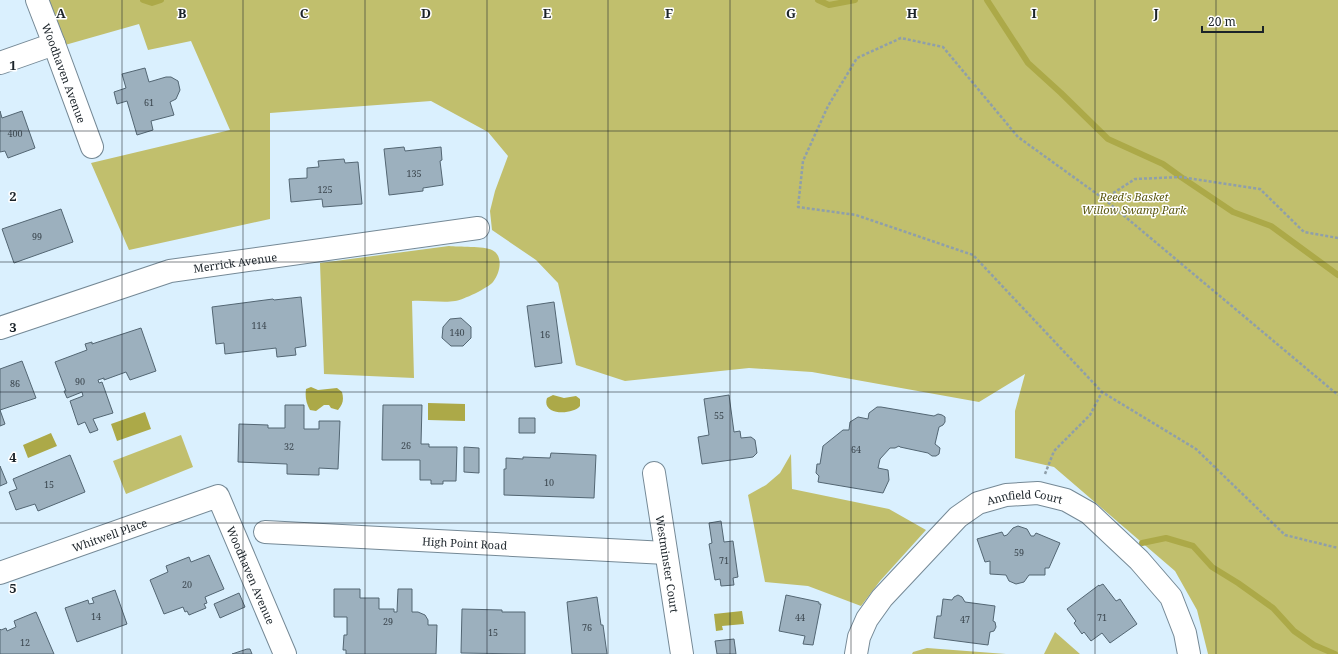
<svg xmlns="http://www.w3.org/2000/svg" width="1338" height="654" font-family="'Noto Serif',serif">
<style>
.green{fill:#c1bf6d}
.water{fill:#aca948}
.lines{fill:none;stroke-linecap:round;stroke-linejoin:round}
.stream{stroke:#aca948;stroke-width:6}
.building{fill:#9cb0be;stroke:#536673}
.minor-casing{stroke:#758996;stroke-width:24}
.path{stroke:#8f9faa;stroke-width:2.5;stroke-dasharray:3 2;stroke-linecap:butt}
.minor{stroke:#fff;stroke-width:22}
.grid{fill:none;stroke:#1b2329;stroke-width:1;stroke-opacity:0.55}
.labels{text-anchor:middle;dominant-baseline:central;stroke-width:3;stroke-linejoin:round;paint-order:stroke}
.number-label{font-size:9px;fill:#3b464e}
.street-label{font-size:11px;fill:#1b2329;stroke:#fff}
.park-label{font-size:11px;font-style:italic;fill:#5b580f;stroke:#fff}
.grid-label{font-size:13px;text-anchor:middle;font-weight:bold;fill:#1b2329;stroke:#fff;stroke-width:3;stroke-linejoin:round;paint-order:stroke}
</style>
<rect width="100%" height="100%" fill="#daf0fe"/>
<path class="green" d="M46,0H1338V654H1208L1197,610L1175,571L1054,467L1015,458V411L1025,374L979,402L812,372L749,368L625,381L576,365L558,283L536,260L492,230L490,211L495,191L508,156L488,132L431,101L270,113V219L129,250L91,163L230,130L191,41L148,50L139,24L65,45Z
M449,246C458,247 484,246 492,250C504,256 500,273 493,282C488,288 463,300 455,301C444,303 424,300 412,301L414,378L324,374L320,263Z
M181,435L193,467L126,494L113,461Z
M791,454L792,489L889,509L926,530L880,581L861,606L808,586L765,582L748,495L766,485L780,473Z
M1055,632L1080,654H1044Z
M927,648L1006,654H912L913,652Z"/>
<path class="water" d="M311,387L318,390L337,388L342,392C344,400 343,404 338,410L331,408L329,405H324L316,411L310,410C306,403 305,397 306,389Z
M553,395L564,398L576,396L580,399V406C573,415 541,416 547,398Z
M428,403L465,404V421L428,420Z
M145,412L151,429L117,441L111,424Z
M51,433L57,446L28,458L23,445Z
M742,611L744,624L722,626L723,630L716,631L714,614Z"/>
<g class="lines">
<path class="stream" d="M143,0L152,3L161,0
M818,0L829,5L855,0
M987,0L1028,63L1061,93L1108,139L1163,164L1181,177L1233,212L1271,226L1338,275
M1142,543L1166,538L1193,546L1212,567L1238,583L1273,608L1294,631L1314,645L1335,654"/>
</g>
<path class="building" d="M145,68L149,82L166,77H171L178,81L180,90L176,99L170,102L174,115L151,121L153,130L137,135L127,101L117,104L114,92L126,88L122,74Z
M0,111L2,118L22,111L35,148L8,158L5,151L0,152Z
M404,147L405,151L441,147L442,160L440,161L443,185L423,188V191L389,195L384,149Z
M344,159L345,163L358,162L362,204L323,207L322,199L291,202L289,179L307,178V168L319,167L318,161Z
M61,209L73,242L14,263L2,229Z
M301,297L306,346L295,348L296,355L277,357L276,348L225,354L224,343L216,344L212,307L273,299L274,300Z
M554,302L562,363L535,367L527,306Z
M461,318L471,327V338L463,346H451L442,338L443,327L450,319Z
M141,328L156,371L130,380L126,372L104,380V378L98,380L99,383L102,382L113,413L93,419L98,430L90,433L85,422L78,425L70,401L83,396L82,392L67,398L64,391H66L55,362L87,350L85,344L92,342V344Z
M22,361L36,398L0,410L5,424L0,426V369Z
M729,395L734,432L740,431L741,438L751,437L755,440L757,453L753,457L702,464L698,437L709,435L704,399Z
M285,405H304V429H319V421H340L338,469L319,468V475L287,474V464L238,462L239,424L268,425V428H285Z
M383,405H422L421,444H429V447H457L456,481H443V484H431V480H420V460H382Z
M877,407H881L934,416L938,414L942,415L945,417V422L943,425L939,427L935,444L940,448L939,454L936,456H932L928,453L900,447L899,446L895,448H890L880,459L878,468L888,470L889,480L883,493L818,482L819,476L816,473L817,464H820L823,446L843,430H849L850,422L858,417L868,419L869,413Z
M519,418H535V433H519Z
M464,447L479,448V473L464,472Z
M551,453L596,455L594,498L504,495V469H506V458L523,459V457L550,458Z
M70,455L85,492L38,511L35,504L16,510L9,492L17,489L13,479Z
M0,466L7,483L0,486Z
M721,521L724,542L733,541L738,577L733,578L734,585L721,586L720,579L715,580L709,544L712,543L709,523Z
M1018,526L1027,529L1031,536H1034L1036,533L1060,543L1049,568H1045V575H1029L1024,582L1016,584L1009,581L1006,575L990,574V561L985,562L977,539L1002,532L1004,536L1007,535L1013,528Z
M209,555L224,589L205,597L207,603L204,604L206,608L189,615L187,611L185,612L183,607L164,614L150,580L168,572L166,566L189,557L191,562Z
M1103,584L1116,601L1120,599L1137,624L1110,643L1102,633L1091,641L1084,632L1082,634L1074,623L1076,621L1067,609L1099,585V586Z
M334,589H360V598H379V609H394V612H397L398,589H412V612H418L425,615L428,620V625H437L436,654H346V650H343L344,635H347V617H334Z
M115,590L127,624L77,642L65,608L88,600L89,604L94,603L92,598Z
M239,593L245,607L220,618L214,604Z
M786,595L819,602V604H821L813,645L803,644L805,636L779,631Z
M958,595L962,597L965,602L995,606L993,621L995,622L996,627L994,631L990,632L988,645L934,638L937,616H941L943,599L952,600L954,597Z
M597,597L601,625H603L607,654H572L567,602Z
M462,609L502,610V612H525V654L461,653Z
M36,612L54,654H0V629L1,630L6,628L7,631L16,627L14,621Z
M734,639L736,654H717L715,641Z
M247,649H250L252,654H232Z"/>
<g class="lines">
<g class="minor-casing">
<g id="minor">
<path id="s1" d="M37,0L54,44L92,147"/>
<path d="M0,63L54,44"/>
<path id="s2" d="M0,328L170,271L478,228"/>
<path id="s3" d="M654,473L682,654"/>
<path id="s4" d="M265,532L666,553"/>
<path id="s5" d="M0,573L218,496L285,654"/>
<path id="s6" d="M856,654L859,637L867,619L882,598L958,517L978,503L1006,495L1038,493L1066,500L1089,513L1139,560L1171,597L1185,633L1189,654"/>
</g>
</g>
<path class="path" d="M1104,199L1338,395
M1338,238L1304,232L1260,189L1181,177L1135,179L1104,199L1018,137L943,47L901,38L857,58L828,106L803,161L798,207L856,215L973,255L1102,392L1196,449L1285,535L1338,548
M1045,474L1054,451L1090,415L1102,392"/>
<use href="#minor" class="minor"/>
</g>
<path class="grid" d="M122,0V654M243,0V654M365,0V654M487,0V654M608,0V654M730,0V654M851,0V654M973,0V654M1095,0V654M1216,0V654M0,131H1338M0,262H1338M0,392H1338M0,523H1338"/>
<g class="labels">
<g class="number-label">
<text x="149" y="102">61</text>
<text x="15" y="133">400</text>
<text x="414" y="173">135</text>
<text x="325" y="189">125</text>
<text x="37" y="236">99</text>
<text x="259" y="325">114</text>
<text x="457" y="332">140</text>
<text x="545" y="334">16</text>
<text x="80" y="381">90</text>
<text x="15" y="383">86</text>
<text x="719" y="415">55</text>
<text x="406" y="445">26</text>
<text x="289" y="446">32</text>
<text x="856" y="449">64</text>
<text x="549" y="482">10</text>
<text x="49" y="484">15</text>
<text x="1019" y="552">59</text>
<text x="724" y="560">71</text>
<text x="187" y="584">20</text>
<text x="96" y="616">14</text>
<text x="800" y="617">44</text>
<text x="1102" y="617">71</text>
<text x="965" y="619">47</text>
<text x="388" y="621">29</text>
<text x="587" y="627">76</text>
<text x="493" y="632">15</text>
<text x="25" y="642">12</text>
</g>
<g class="street-label">
<text stroke="none"><textPath href="#s1" startOffset="78">Woodhaven Avenue</textPath></text>
<text stroke="none"><textPath href="#s2" startOffset="245">Merrick Avenue</textPath></text>
<text stroke="none"><textPath href="#s6" startOffset="246">Annfield Court</textPath></text>
<text stroke="none"><textPath href="#s5" startOffset="116">Whitwell Place</textPath></text>
<text stroke="none"><textPath href="#s4" startOffset="200">High Point Road</textPath></text>
<text stroke="none"><textPath href="#s3" startOffset="92">Westminster Court</textPath></text>
<text stroke="none"><textPath href="#s5" startOffset="317">Woodhaven Avenue</textPath></text>
</g>
<g class="park-label">
<text x="1134" y="196">Reed's Basket<tspan x="1134" dy="13">Willow Swamp Park</tspan></text>
</g>
</g>
<g class="grid-label">
<text x="61" y="18">A</text>
<text x="182" y="18">B</text>
<text x="304" y="18">C</text>
<text x="426" y="18">D</text>
<text x="547" y="18">E</text>
<text x="669" y="18">F</text>
<text x="791" y="18">G</text>
<text x="912" y="18">H</text>
<text x="1034" y="18">I</text>
<text x="1156" y="18">J</text>
<text x="13" y="70">1</text>
<text x="13" y="201">2</text>
<text x="13" y="332">3</text>
<text x="13" y="462">4</text>
<text x="13" y="593">5</text>
</g>
<path d="M1202 26v6h61v-6" fill="none" stroke="#1b2329" stroke-width="2"/>
<text x="1208" y="26" font-size="12" fill="#1b2329" stroke="#ffffff" stroke-width="3" paint-order="stroke">20 m</text>
</svg>
